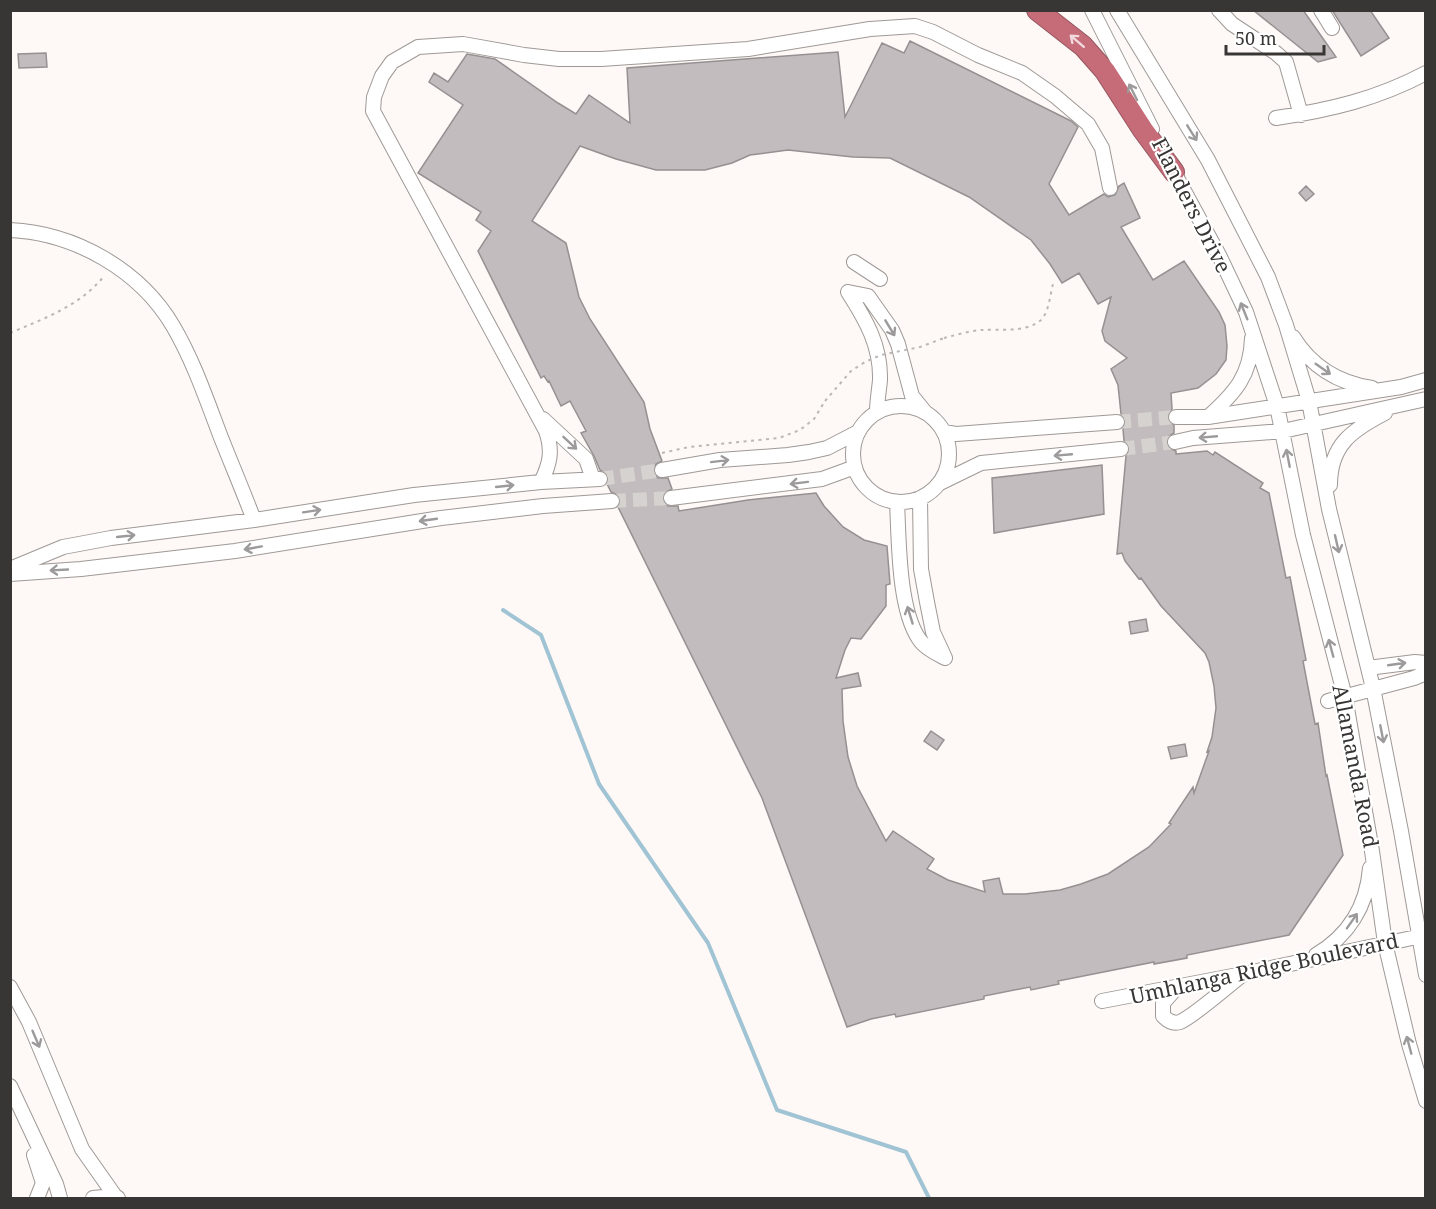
<svg xmlns="http://www.w3.org/2000/svg" width="1436" height="1209" font-family="'Noto Serif',serif">
<style>
.lines{fill:none;stroke-linecap:round;stroke-linejoin:round}
.stream{stroke:#a1c4d4;stroke-width:4}
.building{fill:#c2bcbe;stroke:#959092;stroke-width:1.5;fill-rule:evenodd}
.minor-tunnel{stroke:#d6d2cf;stroke-width:14;stroke-dasharray:14 7;stroke-linecap:butt}
.minor-casing{stroke:#9e9996;stroke-width:16}
.highway-casing{stroke:#945861;stroke-width:22}
.path{stroke:#bbb7b4;stroke-width:2;stroke-dasharray:3 4.5;stroke-linecap:butt}
.minor{stroke:#fff;stroke-width:14}
.highway{stroke:#c66b78;stroke-width:20}
.path-bridge{stroke:#bbb7b4;stroke-width:2;stroke-dasharray:3 4.5;stroke-linecap:butt}
.oneway{stroke:#f1dadd}
.oneway2{stroke:#9c9a9a}
.labels{text-anchor:middle;dominant-baseline:central;stroke-width:4.5;stroke-linejoin:round;paint-order:stroke}
.street-label{font-size:21px;fill:#383635;stroke:#fff}
</style>
<rect width="100%" height="100%" fill="#fef9f6"/>
<g class="lines">
<path class="stream" d="M503,610L541,635L599,784L708,943L777,1110L906,1152L929,1198"/>
</g>
<path class="building" d="M1253,10H1303L1336,57L1318,62Z
M1332,10H1370L1389,38L1361,56Z
M910,41L1071,121L1078,127L1049,184L1069,215L1104,194L1108,197L1115,195L1119,186L1124,183L1140,218L1121,227L1153,280L1184,261L1219,312L1225,325L1227,346L1226,360L1216,374L1198,388L1171,393L1172,409L1167,418L1169,422L1174,425V433L1169,436L1166,445L1169,448L1176,451V454L1207,451L1213,455L1215,452L1263,483L1260,488L1269,493L1286,578L1290,577L1306,660L1303,661L1315,724L1318,723L1326,776L1327,775L1343,855L1289,935L1187,955V958L1154,964V962L1058,981L1059,984L1031,990L1030,987L984,996V999L896,1017L895,1014L871,1019L847,1027L762,798L618,507L621,501L620,496L611,492L607,484L609,479L608,475L600,470L594,456L581,433L586,431L570,401L561,406L549,381L548,382L544,376L541,378L478,251L491,231L476,220L481,212L418,173L463,105L429,82L434,73L448,82L467,54L495,59L558,103L576,114L589,95L630,123L627,68L838,52L845,117L882,43L904,53ZM580,146L616,159L656,170H705L732,163L750,155L788,150L853,157L890,158L969,197L1031,240L1050,264L1062,283L1079,273L1098,304L1111,297L1102,331L1105,341L1127,358L1111,369L1118,385L1121,414L1126,421L1123,429L1124,441L1130,449L1126,456L1117,554L1122,553L1125,561L1139,579L1141,578L1161,606L1205,653L1209,662L1214,686L1216,708L1212,737L1207,752L1209,751L1194,793L1193,787L1169,823L1171,824L1149,847L1108,874L1081,884L1060,890L1025,894H1003L999,878L983,881L985,892L948,880L927,869L934,859L893,831L886,841L857,786L848,757L843,721L842,689L861,686L858,673L836,678L845,650L851,638L861,639L886,606V585L890,584L887,546L864,540L843,527L824,506L816,493L748,500L679,511L678,506H668L664,503L663,494L672,489L668,478H658L653,472L656,464L662,461L650,429L644,402L590,319L579,297L566,243L532,221Z
M46,53L47,67L19,68L18,54Z
M1306,186L1314,194L1306,201L1299,193Z
M1102,465L1104,514L994,533L992,478Z
M1146,619L1148,631L1131,634L1129,622Z
M931,731L944,740L937,750L924,741Z
M1185,744L1187,756L1171,759L1168,747Z"/>
<g class="lines">
<path class="minor-tunnel" d="M1117,422L1176,417
M1121,449L1175,442
M600,479L662,470
M612,501L671,498"/>
<g class="minor-casing">
<path id="minor" d="M1092,10L1152,129
M1117,10L1208,160L1268,277L1286,325L1309,401L1329,509L1373,688L1401,831L1426,975
M1219,10L1232,24L1276,53L1286,62L1301,115
M1321,10L1332,28
M1276,118C1330,110 1377,99 1426,73
M1170,165L1219,255L1246,312L1277,406L1303,535L1345,697L1372,851L1385,943L1409,1044L1426,1101
M10,230C75,233 140,270 173,326C193,360 206,398 220,435C231,463 243,491 254,520
M854,262L880,279
M848,292L868,296L892,330L898,344L912,396L925,412
M848,292C866,320 881,346 880,380C879,391 877,401 877,412
M1293,337C1311,366 1338,383 1372,388
M853 454a48 48 0 1 1 96 0a48 48 0 1 1-96 0Z
M1176,417H1208L1401,387L1426,380
M1208,417C1235,393 1251,375 1252,338
M543,419L586,459L593,479
M944,432L956,434L1117,422
M1175,442L1193,438L1283,431L1426,399
M662,470L720,460L788,455L809,452L827,448L858,432
M541,482C550,464 553,451 546,431L373,111L374,97L382,76L392,62L418,47L463,44L524,55L559,59H601L748,49L870,29L915,26L933,32L978,55L1022,73L1055,96L1088,124L1102,148L1110,188
M940,483L981,463L1121,449
M1330,485C1330,445 1352,430 1385,413
M671,498L822,479L855,467
M920,498L921,569L927,602L933,632L945,658
M897,502C899,539 898,608 919,639C925,648 936,653 945,658
M10,569L63,547L111,538L254,520L414,495L541,482L600,479
M10,574L81,569L235,551L441,518L543,506L612,501
M1368,668L1415,662L1426,663
M1328,701L1414,678L1426,673
M1316,955C1348,936 1367,906 1370,868
M1178,986L1163,1003V1016C1168,1021 1174,1024 1180,1022C1194,1016 1228,986 1242,975
M10,987L29,1022L82,1149L115,1196
M1102,1001L1243,974L1426,935
M10,1086L56,1184L60,1198
M34,1155L43,1183L37,1198
M93,1198L115,1196L118,1198"/>
</g>
<g class="highway-casing">
<path id="highway" d="M1037,10L1083,46L1105,71L1143,130L1174,172"/>
</g>
<path class="path" d="M10,333C45,318 80,306 104,276
M944,338C956,335 969,331 981,330C999,329 1026,333 1041,320C1049,312 1050,295 1053,284
M662,453L689,447L779,438L800,430L814,419L825,401"/>
<use href="#minor" class="minor"/>
<use href="#highway" class="highway"/>
<path class="path-bridge" d="M825,401L851,371L865,362L881,355L920,347L944,338"/>
</g>
<defs><path id="oneway-shaft" d="M-6 0H5M1.5-3L5.5 0L1.5 3" fill="none" stroke-width="1.6" stroke-linecap="round" stroke-linejoin="round" transform="scale(1.5)"/></defs>
<use class="oneway" href="#oneway-shaft" transform="translate(1077 41) rotate(-139)"/>
<g class="oneway2">
<use href="#oneway-shaft" transform="translate(1133 92) rotate(-117)"/>
<use href="#oneway-shaft" transform="translate(1192 133) rotate(58)"/>
<use href="#oneway-shaft" transform="translate(1244 311) rotate(-112)"/>
<use href="#oneway-shaft" transform="translate(890 328) rotate(59)"/>
<use href="#oneway-shaft" transform="translate(1323 369) rotate(35)"/>
<use href="#oneway-shaft" transform="translate(1208 437) rotate(175)"/>
<use href="#oneway-shaft" transform="translate(570 443) rotate(43)"/>
<use href="#oneway-shaft" transform="translate(1063 455) rotate(175)"/>
<use href="#oneway-shaft" transform="translate(1288 458) rotate(-101)"/>
<use href="#oneway-shaft" transform="translate(720 461) rotate(-7)"/>
<use href="#oneway-shaft" transform="translate(799 483) rotate(173)"/>
<use href="#oneway-shaft" transform="translate(505 486) rotate(-6)"/>
<use href="#oneway-shaft" transform="translate(312 511) rotate(-9)"/>
<use href="#oneway-shaft" transform="translate(428 520) rotate(172)"/>
<use href="#oneway-shaft" transform="translate(126 536) rotate(-6)"/>
<use href="#oneway-shaft" transform="translate(1337 544) rotate(77)"/>
<use href="#oneway-shaft" transform="translate(253 548) rotate(170)"/>
<use href="#oneway-shaft" transform="translate(59 570) rotate(177)"/>
<use href="#oneway-shaft" transform="translate(910 615) rotate(-107)"/>
<use href="#oneway-shaft" transform="translate(1331 648) rotate(-105)"/>
<use href="#oneway-shaft" transform="translate(1397 664) rotate(-8)"/>
<use href="#oneway-shaft" transform="translate(1382 734) rotate(79)"/>
<use href="#oneway-shaft" transform="translate(1352 921) rotate(-55)"/>
<use href="#oneway-shaft" transform="translate(36 1039) rotate(67)"/>
<use href="#oneway-shaft" transform="translate(1409 1045) rotate(-105)"/>
</g>
<g class="labels">
<g class="street-label">
<text transform="translate(1192 205) rotate(63)">Flanders Drive</text>
<text transform="translate(1356 766) rotate(79)">Allamanda Road</text>
<text transform="translate(1264 968) rotate(-12)">Umhlanga Ridge Boulevard</text>
</g>
</g>
<rect width="1436" height="1209" fill="none" stroke="#383635" stroke-width="24"/>
<path d="M1226 45v9h98v-9" fill="none" stroke="#383635" stroke-width="3"/>
<text x="1235" y="45" font-size="18" fill="#383635" stroke="#ffffff" stroke-width="4.5" paint-order="stroke">50 m</text>
</svg>
